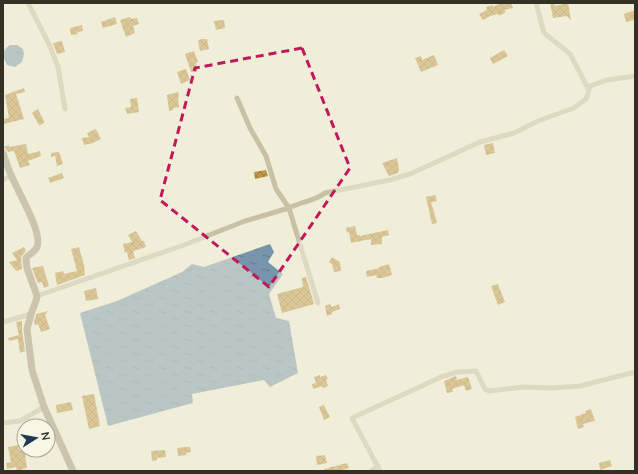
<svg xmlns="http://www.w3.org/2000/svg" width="638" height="474" font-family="Mulish,sans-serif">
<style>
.water{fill:url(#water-ripples)}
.building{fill:url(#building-cross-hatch)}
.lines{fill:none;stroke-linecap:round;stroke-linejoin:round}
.street{stroke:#c7c2a5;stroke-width:5}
.secondary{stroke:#9b9277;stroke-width:7}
.marked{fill:none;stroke:#c2185b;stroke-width:3;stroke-dasharray:8 5;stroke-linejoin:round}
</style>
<defs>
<pattern id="water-ripples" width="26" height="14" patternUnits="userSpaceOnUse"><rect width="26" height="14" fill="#7995ac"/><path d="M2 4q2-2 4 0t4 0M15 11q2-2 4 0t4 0" fill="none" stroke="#647a8c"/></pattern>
<pattern id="building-cross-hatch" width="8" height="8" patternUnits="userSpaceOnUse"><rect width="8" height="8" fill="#c19546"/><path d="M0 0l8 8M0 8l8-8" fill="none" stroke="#9d7a3a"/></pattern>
</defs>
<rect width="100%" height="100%" fill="#f0eed9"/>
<path class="water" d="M10,45H17L23,49L24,54L22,62L15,67L7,65C3,56 1,51 10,45Z
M270,244L274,252L268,262L283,274L269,294L276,318L289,321L298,373L270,387L264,380L192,394L193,403L108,426L80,313L117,301L182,272L192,264L204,267Z"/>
<path class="building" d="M501,3H511L513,8L504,10L506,12L499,16L498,14L490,16L483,20L479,14L487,10L486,7L493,5V7Z
M550,3H554L555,6L568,3L571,20L567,16L553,18Z
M635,10V20L626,22L624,14Z
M115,17L117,24L103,28L101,22Z
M130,17L131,19L137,18L139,24L133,26L135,33L126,37L120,20Z
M224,20L225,28L216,30L214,21Z
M82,25L83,31L77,32L78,34L71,35L70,28Z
M201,39H207L209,49L200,51L198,41Z
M62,41L65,52L57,54L53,43Z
M504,50L508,56L493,64L490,58Z
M194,51L198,62L196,63L197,71L191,72L185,54Z
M434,55L438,65L421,72L415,58L421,56L422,60Z
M186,69L190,80L181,84L177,72Z
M24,88L25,92L16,94L24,119L4,124L3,119L9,118L5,95Z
M178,92L179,97H178L179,107L173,108V110L169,111L167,95Z
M137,98L139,112L127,114L125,108L131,107L130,99Z
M38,109L44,121V123L40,125H39L32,113Z
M96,129L101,139L93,143L84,145L82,138L89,137L87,133Z
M493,143L495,153L486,155L484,145Z
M26,144L28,154L40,151L41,156L28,161L30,165L20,168L14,151L8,152L4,147L9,145V147Z
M59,152L63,164L57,166L55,156L51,157V153Z
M397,158L399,169L398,173L389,176L382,163Z
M266,170L268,176L255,179L254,172Z
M62,173L64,178L50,183L48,178Z
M435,195L437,201L431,202L437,223L432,224L426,197Z
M355,226L357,235H360V236L388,230L389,235L382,237V244L371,245V239L351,243L349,232L347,233L346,228Z
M136,231L142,241H144L146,247L133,251L135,258L129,260L127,252L125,253L123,244L132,242L128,235Z
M24,247L26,251L21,257L22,269L16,271L9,262L17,260L12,253Z
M79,247L84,265L85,275L57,285L55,273L63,271L64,274L77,271L71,249Z
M332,257L340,262L341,271L334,272L332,264L329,262Z
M389,264L392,275L382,278H377L376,275L367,277L366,271L380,268L379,267Z
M43,266L49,286L44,288L42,282L38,283L32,268Z
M306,277L314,304L282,313L277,294L303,287L302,278Z
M498,284L505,302L498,305L491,286Z
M96,288L98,299L86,301L84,291Z
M330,304L332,307L339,304L340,309L332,312V314L327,316L325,306Z
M48,311L45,315L50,329L41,332L38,324L35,325L34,321L36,316V314Z
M22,321V330L25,351L20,353L18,339L9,341L8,338L19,335L16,322Z
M320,375V377L326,375L328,379L326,380L328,386L323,388L322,386L313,389L312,384L316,383L314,377Z
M456,376L457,380L468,377L472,389L466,391L464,385L452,389L453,392L447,393L444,381Z
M94,394L100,426L89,429L82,396Z
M71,402L73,410L57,413L56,405Z
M324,405L330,417L324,420L319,407Z
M591,409L595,421L583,424L584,427L578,429L575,417L586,413L585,411Z
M18,445L19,450H31V454L25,455L27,468L17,471L16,467L7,469L6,463L11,462L8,447Z
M186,447H190L191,452L186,453V455L178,456L177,448Z
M165,450L166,457L157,458V460L152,461L151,451Z
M325,455L327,463L317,465L316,456Z
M610,460L612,466L600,470L599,463Z
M347,463L349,468L340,471H325L324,469Z"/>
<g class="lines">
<path class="street" d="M28,3L49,44L58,67L65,109
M589,90L590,86L607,80L635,76
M237,98L250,128L266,156L276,189L289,208C300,202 315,201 325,193L390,180L410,174L480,142L514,133L538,121L574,108L586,99L589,90L570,54L544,33L536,3
M3,180L11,176
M37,296L184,245L245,221L289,208L318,303
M3,322L31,314
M3,423L20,421L44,407
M371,471L378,466
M380,471L352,418L441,377L457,372L476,371L485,389L489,391L524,387L552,388L580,386L635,372"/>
<path class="secondary" d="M3,153C6,161 8,169 12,177C18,192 43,233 37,247C35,252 29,254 26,258L27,268L37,296L36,301L31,314L27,329L32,370L44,407L73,471"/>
</g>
<path d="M0 0H638V474H0ZM302,48L350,168L269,287L160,200L195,68Z" fill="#f0eed9" fill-opacity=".55" fill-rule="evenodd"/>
<path class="marked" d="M302,48L350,168L269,287L160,200L195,68Z"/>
<rect width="638" height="474" fill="none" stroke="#333026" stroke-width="8"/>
<g transform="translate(36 438) rotate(79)"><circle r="19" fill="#f8f7e5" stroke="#a9a799"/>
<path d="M0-3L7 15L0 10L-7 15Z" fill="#1e3a53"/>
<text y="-6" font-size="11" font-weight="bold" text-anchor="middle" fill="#333026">N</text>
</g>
</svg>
